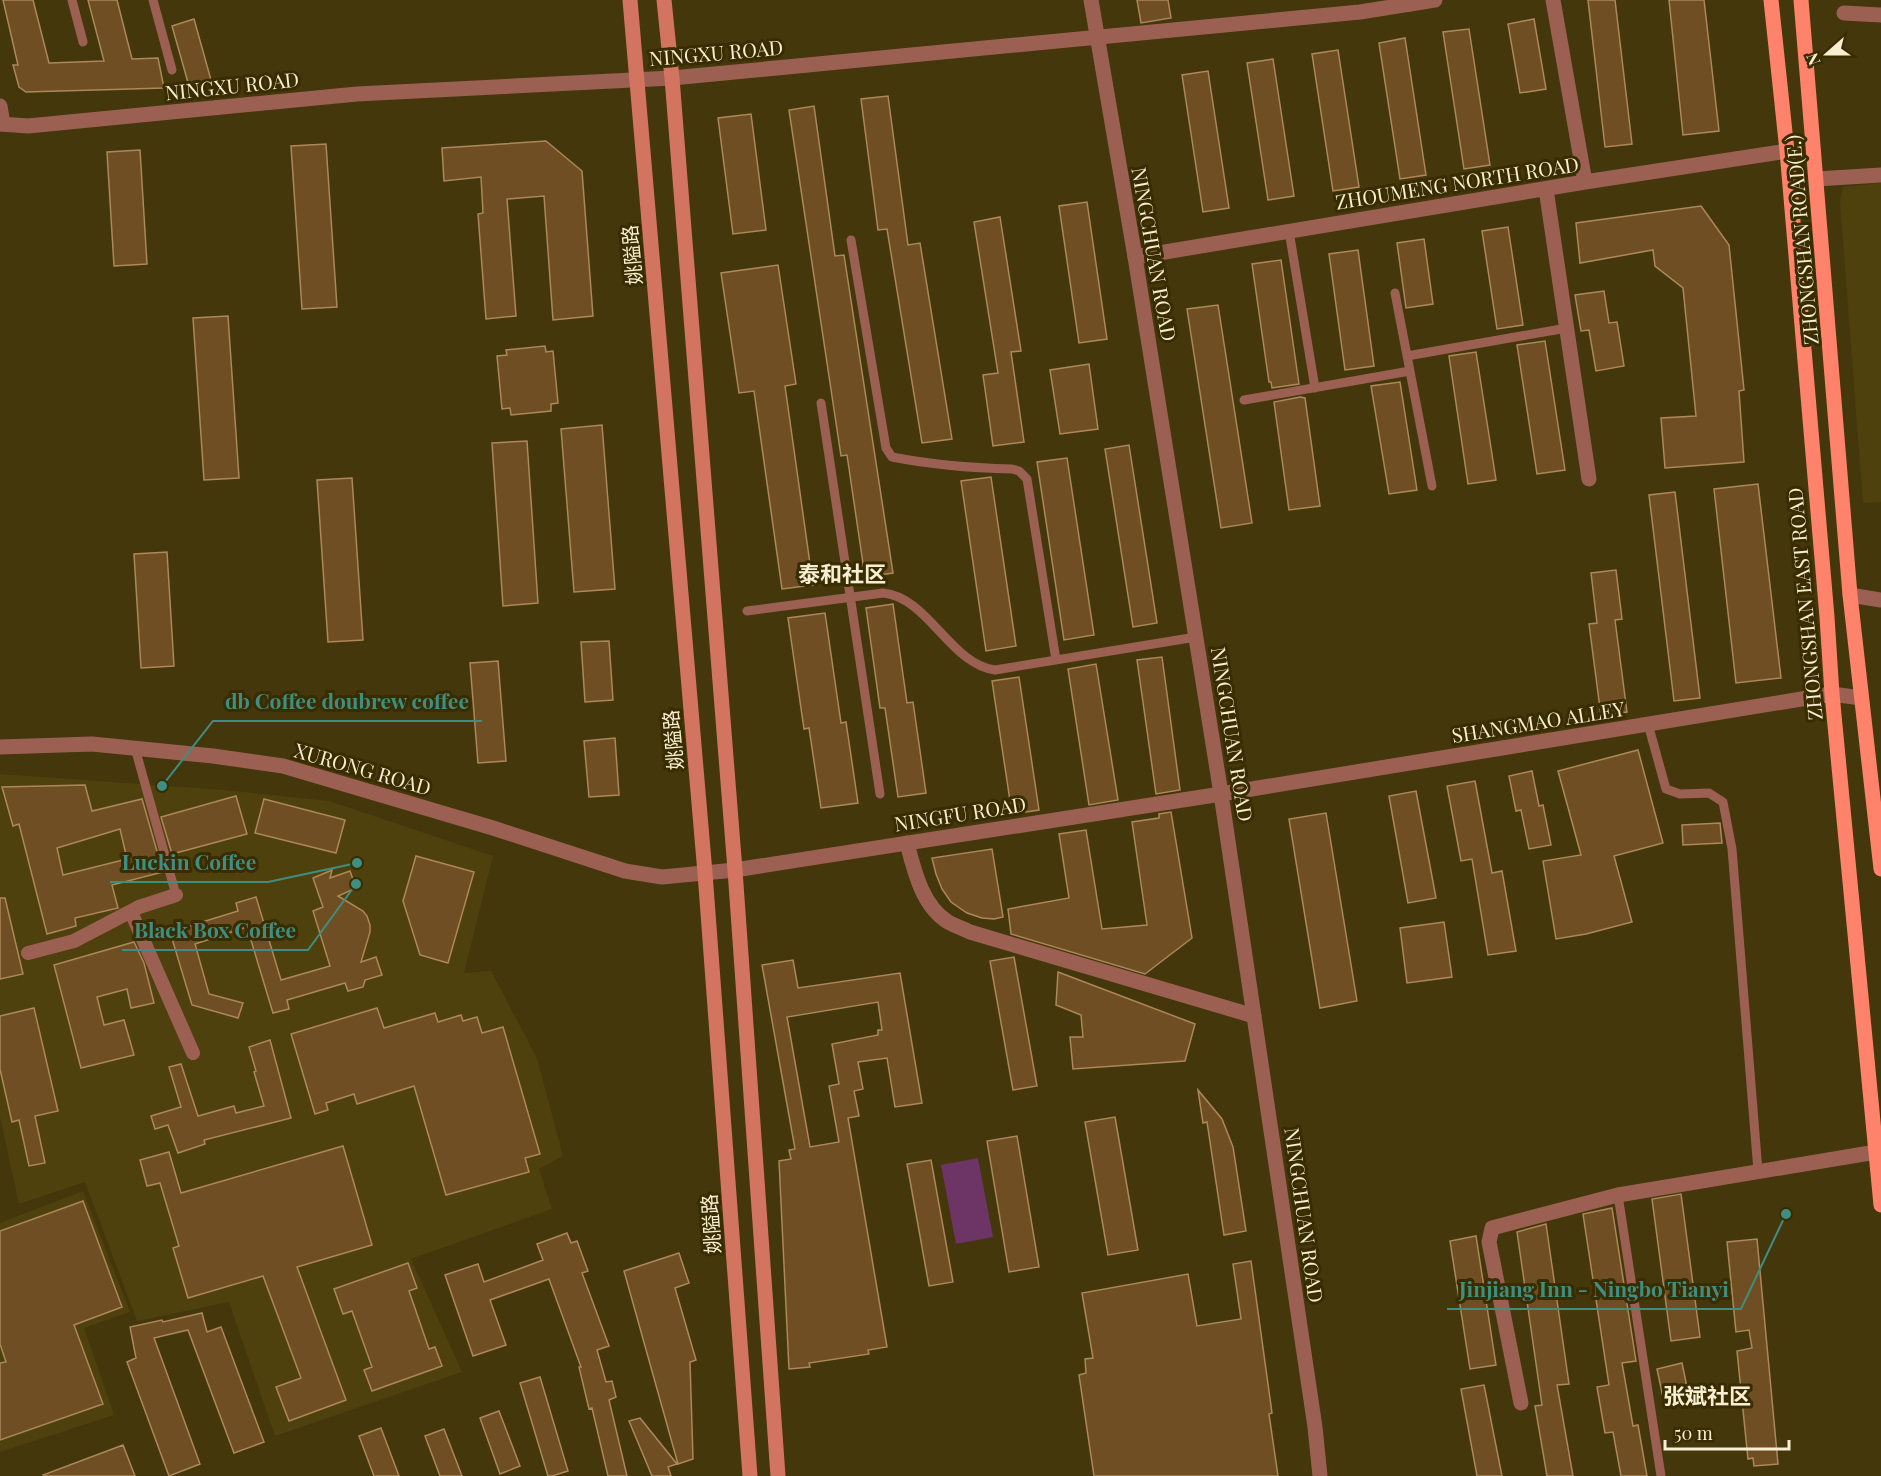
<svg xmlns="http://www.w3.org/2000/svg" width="1881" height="1476" font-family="'Playfair Display','Noto Sans SC',serif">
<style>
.built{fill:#4f410e}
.green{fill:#6c3565}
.building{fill:#6e4e22;stroke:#ac885a;stroke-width:1.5;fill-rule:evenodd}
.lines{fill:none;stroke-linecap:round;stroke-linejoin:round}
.service{stroke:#9c6053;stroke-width:9}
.pedestrian{stroke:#9c6053;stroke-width:14}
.minor{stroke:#9c6053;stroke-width:15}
.tertiary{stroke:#9c6053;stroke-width:15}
.secondary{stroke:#d37461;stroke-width:15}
.primary{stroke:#fe836a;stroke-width:15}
.labels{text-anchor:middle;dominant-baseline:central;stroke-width:6;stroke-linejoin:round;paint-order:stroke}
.street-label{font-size:20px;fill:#f8efd2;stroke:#382c00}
.quarter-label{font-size:22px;font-weight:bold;fill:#f8efd2;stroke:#382c00}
.leader{fill:none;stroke:#3e8e82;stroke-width:2}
.callout-dot{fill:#3e8e82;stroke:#382c00;stroke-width:2}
.callout-label{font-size:21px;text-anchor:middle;font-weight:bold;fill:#3e8e82;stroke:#382c00;stroke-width:6;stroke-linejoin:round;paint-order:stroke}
</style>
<rect width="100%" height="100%" fill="#43370b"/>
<path class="built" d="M1881,183V502L1863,503L1840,202L1843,187Z
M0,774L224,790L329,801L493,856L464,973L491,971L537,1058L563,1156L539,1169L552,1209L411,1259L462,1372L275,1436L229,1302L137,1321L85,1182L19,1204L0,1117Z
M83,1191L130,1312L84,1328L114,1415L0,1452V1223Z"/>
<path class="green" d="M978,1158L993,1237L956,1244L941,1165Z"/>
<path class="building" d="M3,0H33L49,63L104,61L88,0H117L132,59L158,58L164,88L26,92L19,87L13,65H18Z
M1137,0H1168L1171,18L1141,23Z
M1588,0H1615L1632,144L1605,147Z
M1669,0H1704L1719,131L1683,135Z
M194,19L211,80L189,86L172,26Z
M1534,19L1546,89L1520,93L1508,24Z
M1469,29L1490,165L1464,169L1443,32Z
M1405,38L1426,175L1400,179L1379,43Z
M1338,50L1359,187L1333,191L1312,54Z
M1273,59L1294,196L1268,200L1247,63Z
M1208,71L1229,208L1203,212L1182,75Z
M888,96L908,245L920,243L952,439L922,443L887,229L878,230L861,99Z
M814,106L835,256L844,255L893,573L865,577L847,455L841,456L789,110Z
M751,114L766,230L733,234L718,118Z
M546,141L582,171L593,316L553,320L544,196L507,199L516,316L486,319L478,214L483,213L481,177L444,181L442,148Z
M326,144L337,307L302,309L291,146Z
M140,150L147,264L114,266L107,152Z
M1087,202L1107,339L1079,343L1059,206Z
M1701,206L1729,245L1744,390L1739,391L1744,462L1665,468L1661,418L1696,416L1683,288L1655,266L1653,250L1580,263L1576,223Z
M1000,217L1021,351L1011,352L1024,442L993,446L983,375L998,373L974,222Z
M1508,227L1523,325L1497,329L1482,231Z
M1424,239L1433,304L1406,308L1397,243Z
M1358,250L1374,366L1345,370L1329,254Z
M1281,260L1299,384L1272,388L1271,382H1269L1252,264Z
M778,265L796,384L785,386L813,585L782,589L754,391L739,393L721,273Z
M1604,291L1609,323L1617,322L1624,366L1596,371L1589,330L1581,331L1575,295Z
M1218,305L1252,523L1221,528L1187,309Z
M228,316L239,478L204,480L193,318Z
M1545,341L1565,470L1537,474L1517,345Z
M545,346L546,352L553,351L558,403L551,404V411L511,415L510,408L502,409L497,356L507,355L506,350Z
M1476,352L1496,480L1468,484L1449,356Z
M1089,364L1098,429L1060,434L1050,370Z
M1400,382L1417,490L1389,494L1371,386Z
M1300,397L1305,398L1320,506L1289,510L1274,402Z
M602,425L615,589L574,592L561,429Z
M527,441L538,603L503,606L492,443Z
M1129,445L1157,623L1133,627L1105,449Z
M1067,458L1094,635L1064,640L1037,462Z
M991,477L1016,646L986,651L961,481Z
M352,478L363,640L328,642L317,480Z
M1758,484L1781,678L1736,683L1714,489Z
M1675,492L1700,698L1674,701L1649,495Z
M167,552L174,666L141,668L134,554Z
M1616,570L1622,619L1615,620L1627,712L1601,716L1589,624L1597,623L1591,573Z
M893,604L907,703L913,702L926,793L898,797L885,708H880L866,608Z
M825,613L841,723L846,722L858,803L821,808L809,728L804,729L788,618Z
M609,641L613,700L585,702L581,642Z
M1162,657L1180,790L1156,794L1137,660Z
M498,661L506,761L478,763L470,663Z
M1096,664L1118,800L1089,805L1068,669Z
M1019,677L1039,810L1012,814L992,681Z
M615,738L619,795L589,797L584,741Z
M1638,750L1663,843L1614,856L1632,922L1586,934L1556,939L1543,861L1581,855L1558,771Z
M1532,771L1539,806L1543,805L1551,845L1529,849L1521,810L1516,811L1509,776Z
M1475,781L1492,873L1502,871L1516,951L1488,955L1472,859L1461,861L1447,786Z
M85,785L92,811L142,799L163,872L112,885L118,908L75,918L76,926L47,934L19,824L13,826L2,787ZM120,829L127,859L63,875L57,848Z
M1416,791L1436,898L1408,903L1389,796Z
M236,796L247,834L172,854L161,817Z
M264,799L345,820L336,853L255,833Z
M1171,812L1192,938L1145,974L1011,934L1008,909L1069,898L1059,834L1086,830L1102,929L1147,925L1132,822L1159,818V814Z
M1326,813L1357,1001L1320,1008L1289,819Z
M1720,823L1722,843L1683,845L1682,825Z
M992,849L1003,917L994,919L982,918L967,913L951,902L942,889L936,874L932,858Z
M416,856L474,872L448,963L420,955L403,901Z
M332,870L330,878L350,871L356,888L338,896L363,911L367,916L370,925V932L361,962L376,957L382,975L365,980L363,987L348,991L345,983L287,1000L289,1009L273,1013L247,927L195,944L209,994L243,1003L238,1018L192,1005L170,932L238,911L236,903L256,897L281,980L330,966L313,911L323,907L313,878Z
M0,898H5L23,974L0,979Z
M1444,922L1452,977L1407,983L1400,928Z
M134,942L144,963L154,1003L131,1008L127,989L97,997L104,1025L124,1020L134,1055L81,1068L54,965Z
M1014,957L1037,1086L1013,1090L990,961Z
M793,960L798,988L900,973L922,1103L895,1107L887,1058L858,1062L863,1089L854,1091L859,1116L848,1118L887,1347L868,1350L869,1354L809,1363L810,1367L789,1369L779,1161L791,1159L789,1150L795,1149L762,965ZM878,1002L882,1030H878V1035L832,1044L839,1084L829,1086L839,1142L810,1147L787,1017Z
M1058,972L1195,1024L1185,1061L1073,1069L1070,1037H1083L1081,1015L1056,1005Z
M34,1008L58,1111L35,1116L45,1163L29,1166L19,1120L12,1122L0,1069V1016Z
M377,1008L384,1028L435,1013L438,1022L461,1015L463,1021L477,1017L482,1033L503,1027L540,1154L525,1158L529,1172L446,1195L414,1086L357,1104L354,1094L326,1103L328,1110L315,1114L291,1034Z
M270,1040L291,1118L204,1140L205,1144L178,1153L168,1125L155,1129L151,1116L181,1107L169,1067L181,1064L198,1116L234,1106L236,1113L264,1106L254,1072L256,1071L249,1047Z
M1198,1090L1222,1119L1233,1147L1246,1231L1224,1235L1207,1122L1203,1123Z
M1115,1117L1138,1250L1108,1255L1085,1122Z
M1017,1136L1039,1267L1009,1272L987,1141Z
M343,1146L372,1245L297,1267L346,1400L289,1421L276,1387L301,1378L263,1276L188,1298L173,1248L179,1246L160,1183L147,1186L140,1160L169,1152L181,1193Z
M931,1160L953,1282L929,1286L907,1164Z
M1681,1194L1700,1337L1671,1341L1652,1199Z
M83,1201L122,1307L74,1325L103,1404L0,1440V1363L6,1362L0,1344V1231Z
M1612,1208L1636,1361L1622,1363L1633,1426L1638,1425L1647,1476H1621L1613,1432L1605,1433L1597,1387L1609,1385L1583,1214Z
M1546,1224L1569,1384L1557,1385L1573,1476H1547L1535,1406L1542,1405L1517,1232Z
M567,1233L571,1243L577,1241L588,1271L582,1273L609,1346L597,1350L606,1382L612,1381L616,1397L609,1400L627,1476H608L592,1408L589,1409L579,1367H581L549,1279L490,1300L506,1345L473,1356L445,1275L478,1264L484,1282L543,1260L537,1244Z
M1476,1236L1496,1365L1470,1369L1450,1241Z
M1757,1239L1778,1464L1754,1466L1753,1458L1748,1459L1737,1351L1752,1348L1749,1330L1736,1332L1727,1242Z
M679,1253L689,1283L675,1288L696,1360L690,1362L693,1459L678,1464L624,1271Z
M1251,1261L1272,1413L1269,1414L1278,1476H1094L1079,1375L1086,1373L1085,1359L1093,1358L1082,1293L1188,1274L1197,1326L1241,1319L1233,1264Z
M408,1263L417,1288L409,1291L429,1349L435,1347L442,1366L372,1391L364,1370L372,1367L352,1311L343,1314L334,1289Z
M202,1313L207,1332L221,1327L264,1442L234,1453L188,1330L154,1338L200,1464L169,1476L127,1362L136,1358L130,1327L162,1320L163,1322Z
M1682,1363L1689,1397L1664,1402L1657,1369Z
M540,1377L568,1471L552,1476H548L520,1383Z
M1484,1385L1502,1476H1477L1461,1389Z
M499,1411L520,1466L500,1474L480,1418Z
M640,1418L677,1464L668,1467L671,1476H652L629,1421Z
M381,1428L399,1476H374L359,1436Z
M444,1429L462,1476H440L425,1436Z
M123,1445L135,1476H44L43,1475Z"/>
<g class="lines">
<path class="service" d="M72,0L83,42
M153,0L172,70
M1289,231L1315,388
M851,240L886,448L892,457C933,465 970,468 1012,469L1019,471L1027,479L1056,660
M1395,293L1432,486
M1407,356L1567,328
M1244,400L1410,371
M821,403L880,794
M747,611L883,593C928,597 950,664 995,670L1196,637
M1648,724L1666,789L1680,794L1709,793L1723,802L1732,849L1758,1171
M135,748L176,895
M1618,1195L1661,1476"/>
<path class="pedestrian" d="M131,912L193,1053
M28,953L74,941L139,907L176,895"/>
<path class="minor" d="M1553,0L1585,182
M1844,13L1881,15
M0,106L3,124
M1816,179L1881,175
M1546,189L1589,479
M1135,257L1585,182L1787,151
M1850,595L1881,600
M907,843C914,870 922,906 948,922C955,926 962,928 970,932L1254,1016
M1521,1403L1489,1242L1492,1228L1618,1195L1876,1152"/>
<path class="tertiary" d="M1091,0L1135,257L1221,794L1315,1427L1320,1476
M0,124L28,126L357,94L672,78L1360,12L1435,0
M0,747L92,744L213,756L283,766L493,828L625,871L662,877L735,870L1221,794L1832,694L1861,698"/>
<path class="secondary" d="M630,0L705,873L750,1476
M664,0L672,78L735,870L778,1476"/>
<path class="primary" d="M1771,0L1787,151L1827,617L1832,694L1881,1205
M1801,0L1850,595L1881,869"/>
</g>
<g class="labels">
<g class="street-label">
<text transform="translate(716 52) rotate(-5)">NINGXU ROAD</text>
<text transform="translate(232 85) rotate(-6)">NINGXU ROAD</text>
<text transform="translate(1457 182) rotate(-9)">ZHOUMENG NORTH ROAD</text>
<text transform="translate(1801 240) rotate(-95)">ZHONGSHAN ROAD(E.)</text>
<text transform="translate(1155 254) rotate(80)">NINGCHUAN ROAD</text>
<text transform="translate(631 255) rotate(-95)">姚隘路</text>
<text transform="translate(1804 604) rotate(-95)">ZHONGSHAN EAST ROAD</text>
<text transform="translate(1538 721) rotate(-9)">SHANGMAO ALLEY</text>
<text transform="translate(1233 734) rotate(81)">NINGCHUAN ROAD</text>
<text transform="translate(672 740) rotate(-95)">姚隘路</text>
<text transform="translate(363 768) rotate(16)">XURONG ROAD</text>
<text transform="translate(960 813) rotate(-9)">NINGFU ROAD</text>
<text transform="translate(1305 1215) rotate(82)">NINGCHUAN ROAD</text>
<text transform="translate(710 1224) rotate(-94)">姚隘路</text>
</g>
<g class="quarter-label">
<text x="842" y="573">泰和社区</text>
<text x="1707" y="1395">张斌社区</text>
</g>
</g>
<path class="leader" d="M162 786L213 721H482M357 863L268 882H110M356 884L308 950H122M1786 1214L1741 1309H1447"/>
<g class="callout-dot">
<circle cx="162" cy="786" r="6"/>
<circle cx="357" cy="863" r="6"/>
<circle cx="356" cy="884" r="6"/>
<circle cx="1786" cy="1214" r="6"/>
</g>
<g class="callout-label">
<text x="347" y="709">db Coffee doubrew coffee</text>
<text x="189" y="870">Luckin Coffee</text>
<text x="215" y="938">Black Box Coffee</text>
<text x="1594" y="1297">Jinjiang Inn - Ningbo Tianyi</text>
</g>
<g transform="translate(1827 54) rotate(249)" stroke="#382c00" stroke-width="4.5" paint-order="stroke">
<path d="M0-4.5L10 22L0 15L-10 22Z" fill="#f8efd2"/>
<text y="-9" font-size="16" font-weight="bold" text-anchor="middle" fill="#f8efd2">N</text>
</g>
<path d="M1665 1440v9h124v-9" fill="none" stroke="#f8efd2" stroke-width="3"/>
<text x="1674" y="1440" font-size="18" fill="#f8efd2" stroke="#382c00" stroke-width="4.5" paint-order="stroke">50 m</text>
</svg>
